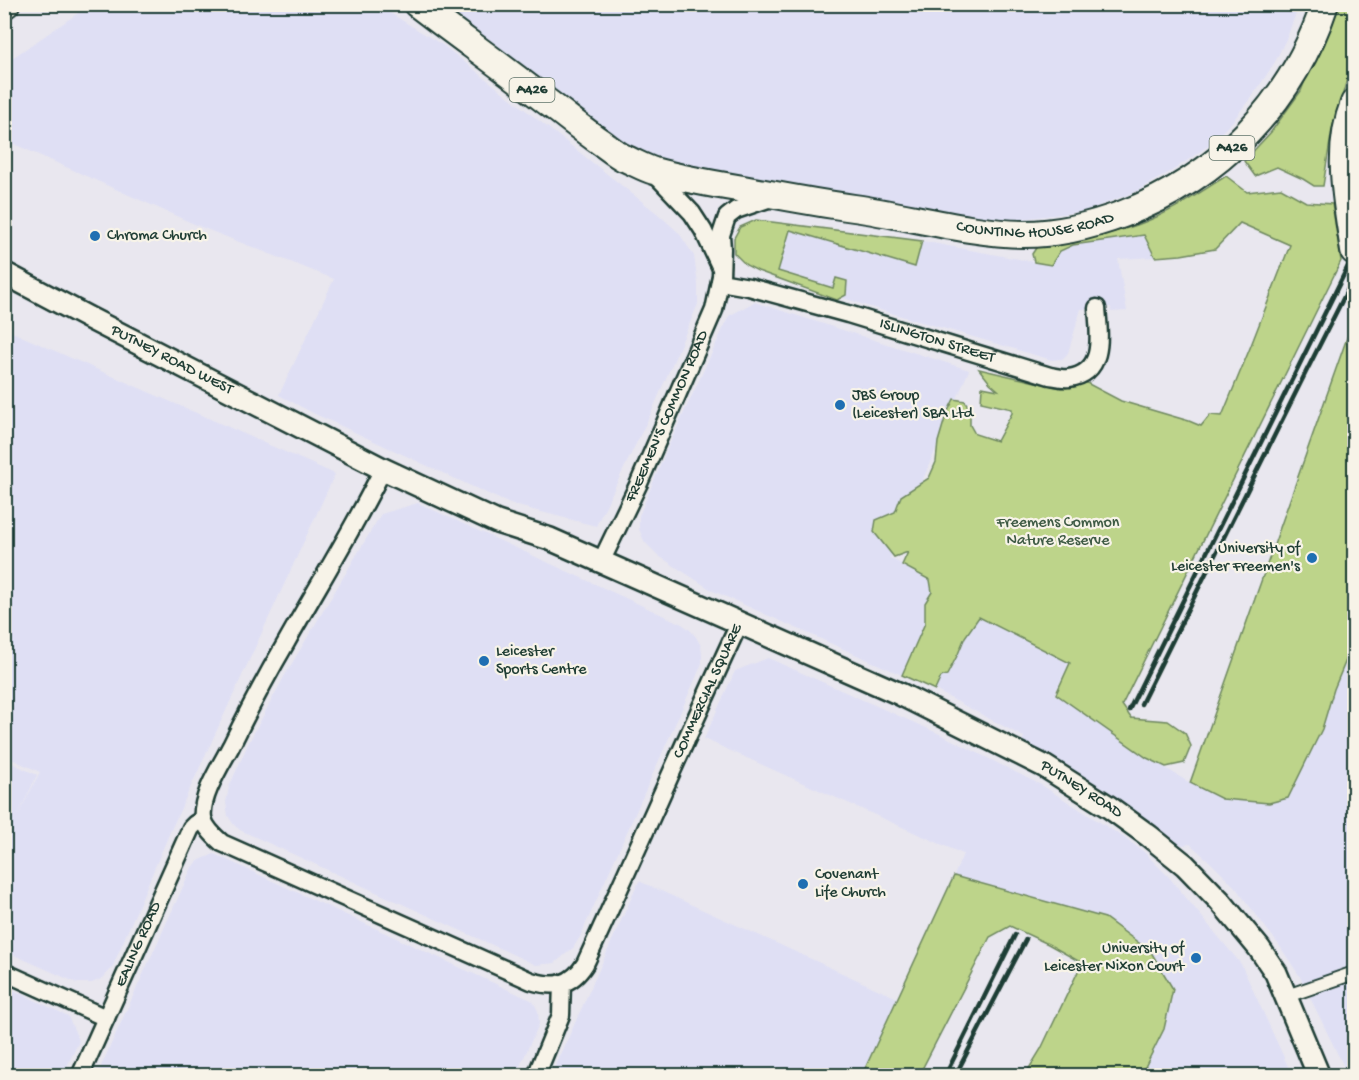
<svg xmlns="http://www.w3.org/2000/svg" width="1359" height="1080" font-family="'Gochi Hand',sans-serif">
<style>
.built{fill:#dfdff4}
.green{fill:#bdd48a;stroke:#6e885f;stroke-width:1.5}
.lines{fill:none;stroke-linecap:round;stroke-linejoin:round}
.pedestrian-casing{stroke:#1f3d34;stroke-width:16}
.minor-casing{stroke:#1f3d34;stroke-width:21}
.tertiary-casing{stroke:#1f3d34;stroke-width:26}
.primary-casing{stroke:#1f3d34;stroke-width:30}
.pedestrian{stroke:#f7f3e8;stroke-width:12}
.minor{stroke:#f7f3e8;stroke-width:16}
.tertiary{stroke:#f7f3e8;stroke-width:21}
.primary{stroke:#f7f3e8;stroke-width:26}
.rail{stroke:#1f3d34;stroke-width:4.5}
.poi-dot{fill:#1f6fb2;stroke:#f7f3e8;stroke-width:2}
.labels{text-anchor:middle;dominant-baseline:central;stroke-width:4.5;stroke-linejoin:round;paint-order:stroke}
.shield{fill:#f7f3e8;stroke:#60746a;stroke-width:1.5}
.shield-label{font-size:15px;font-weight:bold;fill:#1f3d34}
.street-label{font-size:16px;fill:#1f3d34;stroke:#f7f3e8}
.poi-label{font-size:16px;fill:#1f3d34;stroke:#f7f3e8;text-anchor:start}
.park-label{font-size:16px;fill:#3f5b45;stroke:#f7f3e8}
</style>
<rect width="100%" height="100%" fill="#e9e7ef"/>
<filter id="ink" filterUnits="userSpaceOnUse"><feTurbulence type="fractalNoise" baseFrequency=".0167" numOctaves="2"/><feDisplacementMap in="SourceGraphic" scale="12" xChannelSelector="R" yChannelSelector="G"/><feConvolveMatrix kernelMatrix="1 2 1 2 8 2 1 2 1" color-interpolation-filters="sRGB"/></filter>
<g filter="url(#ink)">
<path class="built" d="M90,5H377L444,46L658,214L679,233L694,256L698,284V304L652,411L596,526L510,504L313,413L279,395L334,279L201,227L5,140V63Z
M440,5H1299L1288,35L1275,62L1258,88L1232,122L1208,146L1175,169L1137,191L1086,211L1013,220L956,218L674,164L619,143Z
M790,229L914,267L922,241L1051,265L1060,251L1074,245L1144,235L1155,257L1118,259L1127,311L1111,312V307L1081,309L1068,353L1062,359L1052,360L867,306L777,275Z
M754,302L969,370L890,558L942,586L902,675L713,591L659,556L644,541L639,529V516L667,449L729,316Z
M5,329L335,474L170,832L112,968L103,978L92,983H77L5,951V760L37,775L17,817L40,772L5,756Z
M1349,332L1354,355V1075H1348L1299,975L1279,945L1235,887L1208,860L1190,844L1182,845L1173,842L1127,807L1074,773L1022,743L1024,737L935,690L972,612L1070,661L1055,693L1154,761L1190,783Z
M418,503L682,624L690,630L696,637L701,646L702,654V663L698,673L580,937L573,948L555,963L536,965L240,830L234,825L228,816L226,802L229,787L248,744L285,675L381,514Z
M768,658L942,735L1043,786L1123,837L1144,852L1168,876L1241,964L1292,1075H1141L1164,1029L1105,918L954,876L963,854L704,739L735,671Z
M214,854L533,1001L538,1011L539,1024L516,1075H97L192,867L200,860Z
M639,881L897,998L862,1075L551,1076Z
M5,986L68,1016L79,1041L63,1075H5Z"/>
<path class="green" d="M1332,5H1354V57L1332,129L1323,186H1314L1303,179L1277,167L1255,176L1244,161L1271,132L1301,91L1324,31Z
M1226,176L1247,192L1281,188L1306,202L1332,204L1341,261L1122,705L1131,718L1168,721L1185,733L1191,746L1184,763L1166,767L1147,758L1056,694L1070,663L979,617L965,637L958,654L947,675L941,677L935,690L902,675L925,623V603L932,592L930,580L902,565L908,552L894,557L874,532L876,520L895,512L901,496L929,478L936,462L938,442L946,415L954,399L965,401L970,410V425L975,434L997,441L1012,413V409L981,402L982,387L998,390L990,383L979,369L1061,388L1085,382L1121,401L1189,421L1201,426L1210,415L1222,416L1250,348L1290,245L1240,223L1215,249L1181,255L1155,257L1144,235L1073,245L1060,251L1051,265L1034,262L1032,254L1038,245C1072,241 1105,236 1137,225C1169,214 1198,194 1226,176Z
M756,220L922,241L915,267L790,230L778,271L833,288L836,278L847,281L846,295L837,300L758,271L746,265L734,253V238L740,227Z
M1349,332L1354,355V641L1334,689L1322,729L1288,798L1269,803L1222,799L1190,783Z
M954,876L1105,918L1151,952L1173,989L1164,1029L1141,1075H1025L1041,1049L1082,963L1048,944L1010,926L990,937L919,1075H862Z"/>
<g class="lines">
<g class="pedestrian-casing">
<path id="pedestrian" d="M1287,996L1354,973"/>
</g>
<g class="minor-casing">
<g id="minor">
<path d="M652,171L692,213L703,230L720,266"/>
<path id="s1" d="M720,282L749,287L848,314L1050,376C1056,377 1063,379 1069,378C1106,373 1099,334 1097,308"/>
<path id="s2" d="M383,469C354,528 319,584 287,641C267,675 248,711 231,746C221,765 200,797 203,818C205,828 215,837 222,843L531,981C555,988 571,986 585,964C637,851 687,736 739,624"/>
<path id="s3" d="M601,562L639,483L714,310L721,276L722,249L721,235L727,217L736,210L774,197"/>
<path d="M4,972L106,1018"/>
<path id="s4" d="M80,1076L191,828L195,824L203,819"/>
<path d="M536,1076L561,1015L562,983"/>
</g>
</g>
<g class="tertiary-casing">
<g id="tertiary">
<path id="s5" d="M4,273L87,317L383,469L497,522L550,539L900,694L1044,766L1109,807L1149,836L1185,865L1220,901L1259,948L1276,973L1319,1076"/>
</g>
</g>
<g class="primary-casing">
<g id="primary">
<path id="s6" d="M417,4C460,37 504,68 546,101C565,115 583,130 602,143C609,148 616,154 624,158C634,162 644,168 654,171C683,179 713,184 743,189C780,196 817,203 854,208C911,216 966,233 1024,234C1058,234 1091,226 1123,214C1220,177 1292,103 1325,4"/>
<path d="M4,5L6,4"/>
<path d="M1354,103C1335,151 1347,202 1354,251"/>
</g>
</g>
<use href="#pedestrian" class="pedestrian"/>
<use href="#minor" class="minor"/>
<use href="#tertiary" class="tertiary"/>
<use href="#primary" class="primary"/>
<path class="rail" d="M1141,704L1307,370L1354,277
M1129,710L1354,254
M945,1076L1015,935
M955,1076L1026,939"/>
</g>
</g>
<g class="poi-dot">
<circle cx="95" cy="236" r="6"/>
<circle cx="840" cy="405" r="6"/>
<circle cx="1312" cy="558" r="6"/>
<circle cx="484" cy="661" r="6"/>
<circle cx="803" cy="884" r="6"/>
<circle cx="1196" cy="958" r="6"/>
</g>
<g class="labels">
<g class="shield">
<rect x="509.5" y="78" width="45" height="24" rx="4.5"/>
<rect x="1209.5" y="136" width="45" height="24" rx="4.5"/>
</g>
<g class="shield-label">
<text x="532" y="90">A426</text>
<text x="1232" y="148">A426</text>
</g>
<g class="street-label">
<text stroke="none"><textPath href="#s6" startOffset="678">COUNTING HOUSE ROAD</textPath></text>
<text stroke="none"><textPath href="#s1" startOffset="225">ISLINGTON STREET</textPath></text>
<text stroke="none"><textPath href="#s5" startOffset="189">PUTNEY ROAD WEST</textPath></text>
<text stroke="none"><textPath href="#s3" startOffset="160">FREEMEN'S COMMON ROAD</textPath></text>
<text stroke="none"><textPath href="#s2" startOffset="1126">COMMERCIAL SQUARE</textPath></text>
<text stroke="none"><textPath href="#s5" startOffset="1196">PUTNEY ROAD</textPath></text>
<text stroke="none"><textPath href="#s4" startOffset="144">EALING ROAD</textPath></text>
</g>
<g class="poi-label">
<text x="107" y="236">Chroma Church</text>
<text x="852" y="396">JBS Group<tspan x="852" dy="18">(Leicester) SBA Ltd</tspan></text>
<text x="1300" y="549" text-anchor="end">University of<tspan x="1300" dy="18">Leicester Freemen's</tspan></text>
<text x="496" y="652">Leicester<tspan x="496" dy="18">Sports Centre</tspan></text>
<text x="815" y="875">Covenant<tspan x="815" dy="18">Life Church</tspan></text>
<text x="1184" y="949" text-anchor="end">University of<tspan x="1184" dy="18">Leicester Nixon Court</tspan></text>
</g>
<g class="park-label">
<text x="1058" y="523">Freemens Common<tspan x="1058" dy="18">Nature Reserve</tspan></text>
</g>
</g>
<rect width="1359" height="1080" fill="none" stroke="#f7f3e8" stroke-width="24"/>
<rect x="12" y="12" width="1335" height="1056" fill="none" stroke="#1f3d34" stroke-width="2" filter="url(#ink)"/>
</svg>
